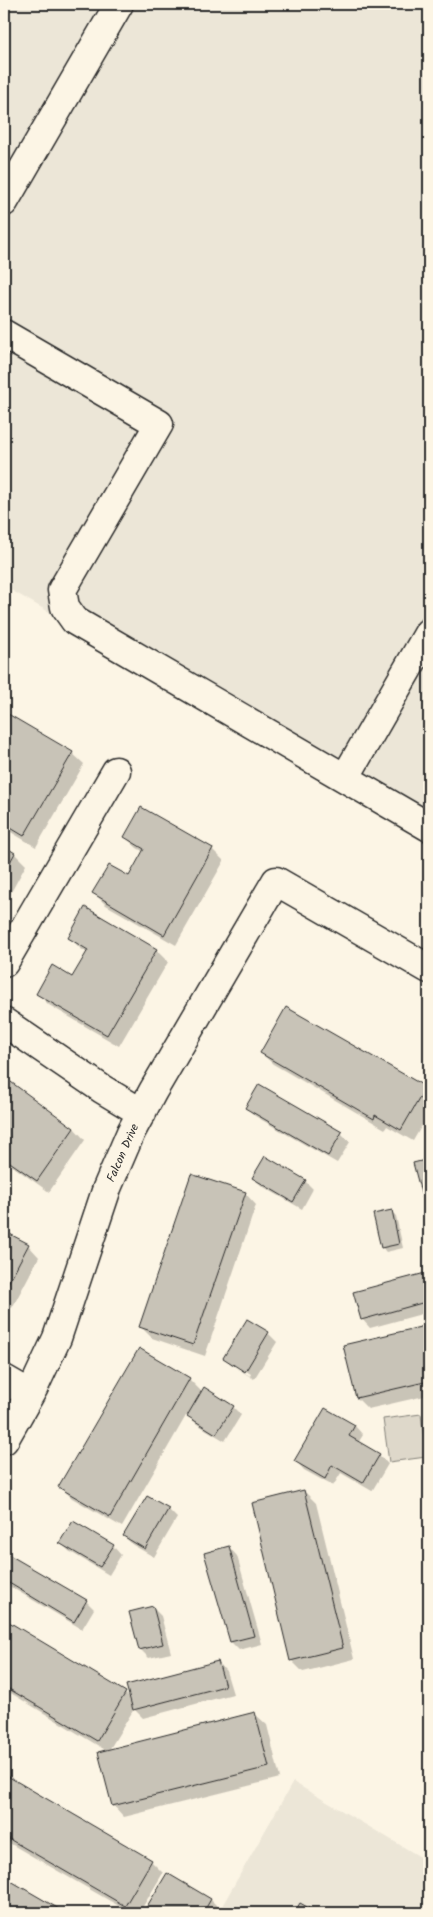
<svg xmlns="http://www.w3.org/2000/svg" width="433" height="1917" font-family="Kalam,sans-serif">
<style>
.built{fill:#ece6d7}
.green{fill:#ded8ca;stroke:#84827a}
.shadow{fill:#0003;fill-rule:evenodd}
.building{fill:#c8c3b7;stroke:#2b2b2b}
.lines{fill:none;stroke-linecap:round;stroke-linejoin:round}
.minor-casing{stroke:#2b2b2b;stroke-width:31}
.minor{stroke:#fcf5e5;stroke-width:28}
.labels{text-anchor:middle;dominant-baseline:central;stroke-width:4.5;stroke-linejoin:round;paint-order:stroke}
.street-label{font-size:12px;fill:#2b2b2b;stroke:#fcf5e5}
</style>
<rect width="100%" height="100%" fill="#fcf5e5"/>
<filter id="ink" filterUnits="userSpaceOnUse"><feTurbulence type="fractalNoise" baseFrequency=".02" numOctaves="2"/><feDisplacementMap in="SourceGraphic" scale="10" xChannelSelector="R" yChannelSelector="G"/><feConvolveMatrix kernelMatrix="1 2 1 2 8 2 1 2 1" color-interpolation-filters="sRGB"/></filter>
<g filter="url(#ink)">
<path class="built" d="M4,4H429V831L4,586Z
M293,1782L429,1862V1913H218Z"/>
<path class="green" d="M421,1414L426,1457L389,1462L383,1419Z"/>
<path class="shadow" d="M8,716L72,753L84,764L36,847L4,828V724Z
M141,808L212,849L224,861L176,945L106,905L94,893L129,878L144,852L137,848L125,837Z
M4,848L15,854L26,865L4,905Z
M86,909L156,950L168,962L119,1046L49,1005L37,993L73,979L88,953L81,949L69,937Z
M261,1053L425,1088L429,1092V1113L413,1141L387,1126L385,1129L273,1064Z
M4,1079L74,1128L85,1140L49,1192L4,1160Z
M247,1108L341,1133L350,1142L337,1163L255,1116Z
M429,1161V1218L415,1164Z
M253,1178L305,1181L313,1189L302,1209L262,1186Z
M245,1193L256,1205L205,1356L152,1338L140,1326Z
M391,1211L396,1216L403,1248L386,1252L382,1247Z
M4,1232L28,1245L39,1257L12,1308L4,1304Z
M429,1273V1312L370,1328L362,1319L355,1293Z
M247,1321L268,1333L277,1342L254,1379L233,1366L225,1358ZM233,1363L251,1374L250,1376L233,1366Z
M429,1327V1395L368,1409L357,1398L345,1346Z
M140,1350L189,1379L202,1392L233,1407L241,1415L225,1441L197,1424L187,1414L122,1527L72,1498L60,1487Z
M325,1410L355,1426L363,1435L358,1443L379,1455L388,1464L372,1491L341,1473L333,1486L304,1470L296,1461Z
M304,1491L316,1503L354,1659L303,1672L291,1660Z
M168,1509L177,1518L154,1557L133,1545L124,1536Z
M61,1543L113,1546L121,1555L109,1575L69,1551Z
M229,1547L237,1556L262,1644L239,1650L231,1642Z
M7,1554L86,1601L94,1609L82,1629L4,1583V1559Z
M153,1608L161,1616L171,1653L149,1658L141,1650L131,1613Z
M4,1620L125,1693L131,1699L218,1663L226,1671L233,1694L143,1718L134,1709L109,1750L255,1714L267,1725L280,1778L124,1817L113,1805L107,1751L4,1689Z
M4,1776L151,1861L163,1873L139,1913H131L4,1840Z
M167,1874L211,1900L224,1913H145Z
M4,1879L63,1913H6L4,1912Z"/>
<path class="building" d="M8,714L73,752L24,836L4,824V721Z
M141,807L213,848L164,935L92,893L109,865L129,876L144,849L124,837Z
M4,846L15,853L4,873Z
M85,907L157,949L107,1035L36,994L52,965L72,977L88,950L68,938Z
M286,1007L426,1087L401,1130L375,1115L374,1119L260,1053Z
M4,1077L74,1128L37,1181L4,1158Z
M259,1084L342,1132L328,1156L245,1108Z
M265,1156L306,1180L293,1202L252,1178Z
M429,1159V1223L413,1163Z
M191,1174L246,1192L193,1345L139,1327Z
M392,1210L399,1244L381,1248L373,1214Z
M4,1231L29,1244L4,1291Z
M429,1272V1301L361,1320L353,1292Z
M247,1319L269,1332L245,1372L223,1358Z
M429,1325V1381L356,1398L343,1345Z
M139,1348L190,1378L110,1517L58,1487Z
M204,1387L234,1406L216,1434L187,1416Z
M325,1408L355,1425L349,1436L380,1454L363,1483L332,1465L325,1479L294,1461Z
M304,1490L343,1648L290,1661L252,1503Z
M147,1496L169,1508L145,1549L123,1536Z
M73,1521L114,1545L100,1567L59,1543Z
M229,1546L254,1636L230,1642L204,1553Z
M6,1553L87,1600L74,1622L4,1580V1557Z
M153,1606L163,1644L139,1650L129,1612Z
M4,1619L126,1692L97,1741L4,1686Z
M218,1661L225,1686L133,1710L126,1685Z
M255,1712L269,1767L112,1806L98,1752Z
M4,1774L152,1860L125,1906L4,1836Z
M167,1873L211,1899L203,1913H143Z
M4,1877L66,1913H13L4,1908Z
M300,1903L318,1913H294Z"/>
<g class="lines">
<g class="minor-casing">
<path id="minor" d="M4,202L119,4
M4,334L159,424L62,590L65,607L75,621L429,827
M345,778L429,632
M4,963L116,771
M4,1022L102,1089L142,1113
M4,1379L30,1394
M4,1440L34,1387L57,1338L107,1188L131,1132L153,1091L276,881L429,969"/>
</g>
<use href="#minor" class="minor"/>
</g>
</g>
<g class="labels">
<g class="street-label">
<text transform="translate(123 1153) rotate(-66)">Falcon Drive</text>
</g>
</g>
<rect width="433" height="1917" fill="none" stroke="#fcf5e5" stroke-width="20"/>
<rect x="10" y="10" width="413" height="1897" fill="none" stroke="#2b2b2b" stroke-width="2" filter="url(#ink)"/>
</svg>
